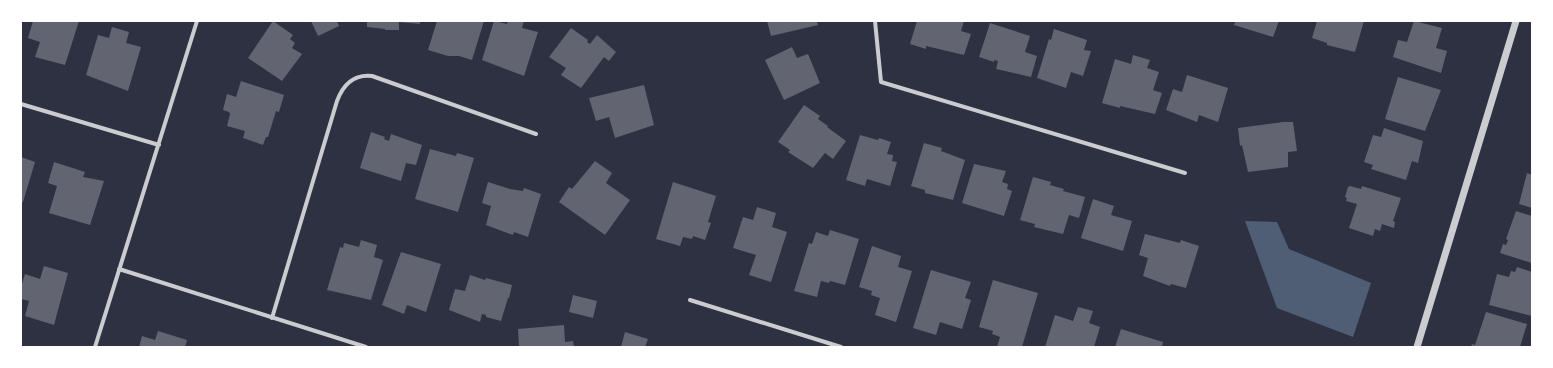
<svg xmlns="http://www.w3.org/2000/svg" width="1553" height="368" font-family="'Nunito Sans',sans-serif">
<style>
.water{fill:#4f5d75}
.building{fill:#626471}
.lines{fill:none;stroke-linecap:round;stroke-linejoin:round}
.minor{stroke:#caccd0;stroke-width:4}
.tertiary{stroke:#caccd0;stroke-width:7}
</style>
<rect width="100%" height="100%" fill="#2d3142"/>
<path class="water" d="M1245,221L1277,222L1289,249L1371,283L1353,337L1277,308Z"/>
<path class="building" d="M33,21H79L65,65L35,57L40,42L28,38Z
M273,21L293,35L290,39L295,43L292,48L302,54L282,81L248,58Z
M311,21H337L339,26L318,36Z
M367,21H420V24L399,22V30H385V29L367,27Z
M437,21H484L472,60L459,56H448L428,50Z
M494,21L507,24L508,21H524L522,28L538,32L524,76L482,60Z
M767,21H817L818,25L771,36Z
M917,21H964L961,31L971,34L964,55L926,46V49L910,44Z
M1235,21H1279L1273,37L1234,25Z
M1317,21H1364L1355,52L1327,45V43L1312,38Z
M1414,21L1442,28L1436,48L1447,51L1441,73L1393,57L1398,40L1407,42Z
M990,23L1030,36L1025,52L1037,56L1031,77L996,69L998,61L994,60V62L979,57Z
M112,27L129,32L126,43L141,47L128,91L86,75L98,35L109,38Z
M571,28L588,40L587,42L590,44L597,35L616,52L609,61L604,57L581,88L561,75L566,68L549,57Z
M1054,29L1087,40L1084,50L1091,51L1083,76L1071,72L1066,88L1037,78L1049,39L1051,40Z
M792,47L797,58L808,54L820,83L784,100L765,60Z
M1133,55L1150,60L1147,68L1159,72L1153,90L1162,93L1155,114L1120,106V108L1102,103L1115,59L1131,64Z
M1187,75L1228,88L1218,122L1199,115L1197,122L1166,110L1173,89L1182,92Z
M1398,77L1441,90L1425,131L1385,119Z
M241,81L284,95L279,112L276,111L268,137H266L263,145L243,138L245,131L227,126L230,114L229,112L223,110L227,94L236,97Z
M644,85L654,125L615,138L609,117L596,121L589,98Z
M804,105L820,116L818,119L828,126L827,127L846,141L833,159L825,153L813,168L788,152L790,150L778,142Z
M1283,122H1293L1297,151L1288,152V167L1248,172L1242,145L1240,146L1238,128Z
M1384,128L1423,141L1418,163L1412,161L1406,180L1371,169L1373,165L1364,162L1373,135L1381,137Z
M371,132L385,137L384,139L389,141L391,134L422,145L416,165L406,163L401,181L360,168Z
M860,135L878,140L879,138L891,142L887,154L893,155L892,161L897,162L890,186L867,179L865,186L846,180Z
M924,143L942,148L941,151L965,160L953,200L925,193V190L911,186Z
M430,149L456,156L457,153L474,158L458,212L415,199Z
M21,157L35,162L23,202L21,201Z
M595,161L612,173L606,183L630,200L605,235L559,202L569,187L572,189Z
M54,162L85,172L83,177L104,181L90,225L49,213L57,186L48,183Z
M974,164L1006,171L1002,182L1008,184L1007,189L1012,191L1004,216L962,203Z
M1527,173L1532,175V208L1519,204Z
M1033,177L1051,182L1050,185L1064,189L1063,191L1085,197L1079,218L1069,215L1063,234L1034,227L1035,224L1020,220Z
M488,182L510,189L523,191L524,188L541,194L528,237L514,232L513,235L486,225L491,206L482,203Z
M673,182L716,196L708,222L711,223L705,240L693,236L692,239L683,237L680,246L656,239Z
M1350,186L1361,189L1362,186L1401,198L1393,221L1395,222L1394,228L1382,224L1380,231L1375,229L1373,236L1349,228L1357,204L1346,201L1347,198L1345,197L1348,187Z
M1093,199L1114,206L1111,215L1132,221L1123,251L1081,238Z
M757,207L776,213L772,227L787,232L771,282L749,275L756,255L733,248L743,217L753,220Z
M1516,211L1532,216V263L1500,253L1503,244L1506,245L1508,240L1506,239Z
M830,230L859,239L845,285L830,281L829,283L821,281L817,297L794,291L809,243L812,244L816,232L828,236Z
M1145,234L1180,243L1181,240L1199,246L1186,288L1171,284L1170,286L1143,276L1148,258L1139,255Z
M361,240L377,245L374,257L383,260L371,300L327,290L340,247L343,248L344,243L359,247Z
M872,246L901,256L898,267L912,271L896,322L875,315L880,298L871,295L872,291L859,287Z
M401,252L441,264L426,312L407,305L404,314L382,305Z
M44,266L68,273L54,325L25,316L29,301L21,299V287L25,274L40,279Z
M1517,267L1532,272V316L1489,305L1497,274L1509,277L1511,271L1515,272Z
M931,270L971,282L965,298L971,300L962,329L940,322L936,335L913,328Z
M470,275L485,280L486,278L512,285L509,298H508L501,321L486,317V315L482,314L480,322L449,310L455,289L465,291Z
M993,280L1038,293L1022,347H997L1000,337L992,334L993,331L979,327Z
M573,295L597,301L593,318L569,312Z
M1078,307L1093,311L1089,323L1100,327L1094,347H1045L1055,315L1073,321Z
M1486,312L1527,324L1520,347H1471L1472,344L1475,345Z
M564,325L565,342L573,341L574,347H519L518,329Z
M1121,329L1163,342L1162,347H1115Z
M158,331L187,340L185,347H139L142,336L155,340Z
M625,332L648,339L645,347H621Z"/>
<g class="lines">
<path class="minor" d="M875,21L881,82L1185,173
M21,104L159,145
M119,269L366,347
M690,300L841,347
M272,318L337,101C343,85 354,74 372,76L536,134
M95,347L197,21"/>
<path class="tertiary" d="M1417,347L1516,21"/>
</g>
<rect width="1553" height="368" fill="none" stroke="#ffffff" stroke-width="44"/>
</svg>
